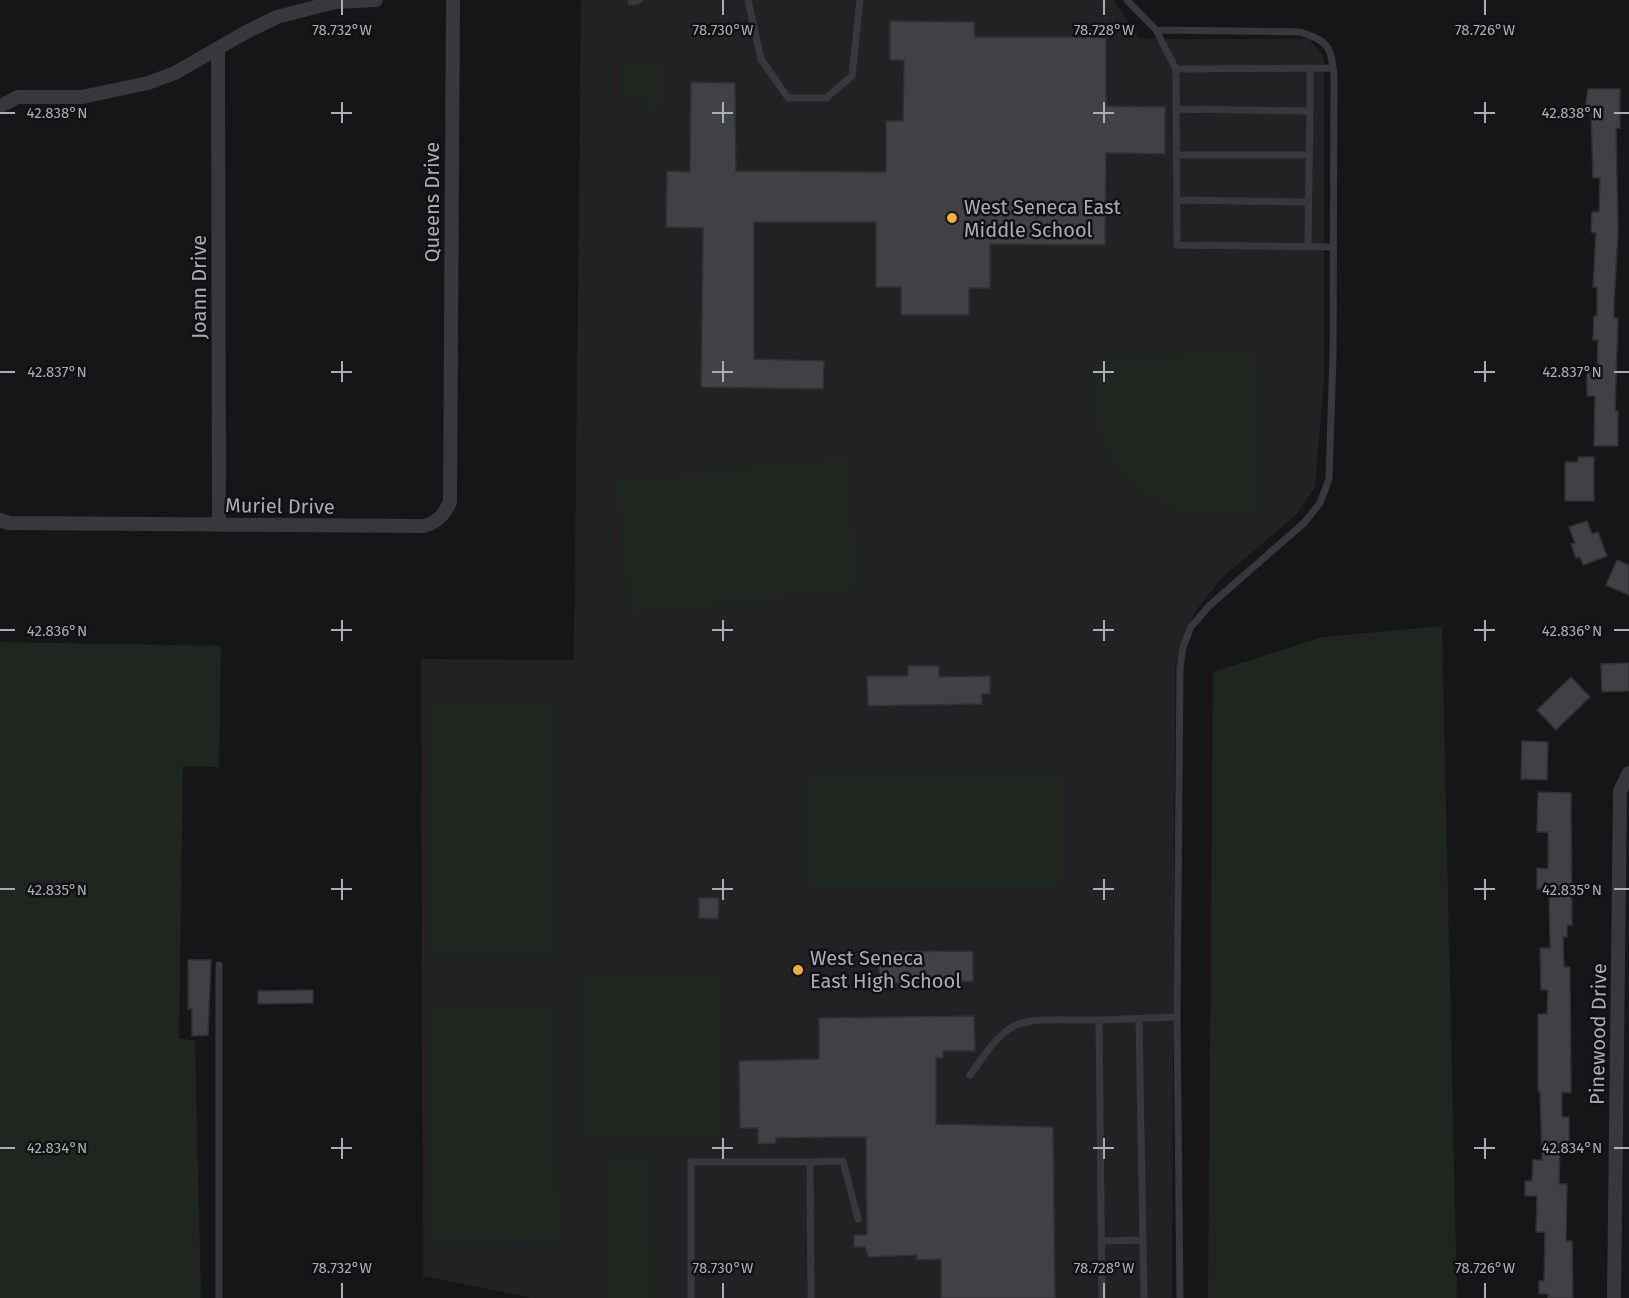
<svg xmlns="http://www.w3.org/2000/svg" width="1629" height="1298" font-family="'Fira Sans',sans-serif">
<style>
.built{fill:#222225}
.green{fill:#1e261f}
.building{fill:#404145;stroke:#303034;stroke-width:1.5}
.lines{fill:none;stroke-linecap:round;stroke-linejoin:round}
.service{stroke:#37383d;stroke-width:7}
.minor{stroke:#37383d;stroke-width:14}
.ticks{fill:none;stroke:#a8adb8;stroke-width:2}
.poi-dot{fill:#f2b134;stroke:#111113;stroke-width:2}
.labels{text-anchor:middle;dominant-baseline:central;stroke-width:5;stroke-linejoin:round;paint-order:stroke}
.street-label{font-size:20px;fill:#a8adb8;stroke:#111113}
.poi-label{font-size:20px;fill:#a8adb8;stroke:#111113;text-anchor:start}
.ticks-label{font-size:15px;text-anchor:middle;fill:#a8adb8;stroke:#111113;stroke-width:5;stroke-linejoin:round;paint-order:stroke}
</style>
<rect width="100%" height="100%" fill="#161618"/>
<path class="built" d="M581,0H1114L1139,39H1309L1324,57V379L1315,488L1297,514L1223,577L1196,610L1175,663L1172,1298H533L423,1276L421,659L574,660Z"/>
<path class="green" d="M657,62L664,67V106L657,111L648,110L640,96H619V63Z
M1256,350L1261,509L1221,514H1182L1147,497L1123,475L1104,449L1094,417L1092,359Z
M846,455L861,589L630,615L614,481Z
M1442,626L1457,1298H1208L1213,672L1323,637Z
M0,642L221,646L219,767L183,766L179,1038L195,1041L201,1298H0Z
M554,700L557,955L429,957L426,701Z
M807,773H1062V887H807Z
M583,973H721V1137H583Z
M554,1005L559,1240L431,1243L426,1008Z
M653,1156L654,1298H606V1157Z"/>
<path class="building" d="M890,21L974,22L975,37H1106V106L1165,107V154L1106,153L1105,245L990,244V288H969V315H901V287H876V222H754V359L824,361L823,389L701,387L703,228L666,227L667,171L690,172L691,82L735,83L736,171L886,172V121H903L904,60H890Z
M1588,89H1620V128H1616L1618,233L1614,303V318H1618L1615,411H1618V446H1594L1595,396H1587V372H1597L1598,340H1593L1594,316H1597V287H1593L1596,233L1591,232L1592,212H1599L1600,178H1593L1591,114H1584Z
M1578,457H1594V501H1565V462H1578Z
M1587,521L1592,534L1598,532L1607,556L1583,565L1580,557L1576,558L1571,544L1575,543L1569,527Z
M1617,560L1629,565V595L1606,585Z
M1629,663V691L1602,692L1601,664Z
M908,666H939V677L990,676V694H982V704L868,706L867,676H908Z
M1571,677L1590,697L1556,730L1537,710Z
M1522,741L1548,742L1547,780L1521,779Z
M1538,792L1571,793L1572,925H1567V937H1563L1564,967H1570L1571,1093L1562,1092V1117H1569V1143L1560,1144L1559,1184H1567L1566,1241H1572L1573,1298H1548V1294H1539V1281H1544L1545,1232H1536L1537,1196H1525V1181H1532L1533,1160H1542L1540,1092H1538V1014H1547L1548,990H1541L1540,948H1550L1549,889H1537V868L1548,869V832H1537Z
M699,898H719L718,919L699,918Z
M973,951V981L880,983L878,952Z
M188,960H211L208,1035L192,1036V1009H188Z
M313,990V1003L258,1004V991Z
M974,1016L975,1051H943V1058H936V1124L1053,1127L1055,1298H941V1259L916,1260L917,1255L868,1257L865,1247H854V1235H867L866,1137L776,1138V1143L758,1144V1128H740L739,1061L819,1059V1018Z"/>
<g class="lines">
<path class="service" d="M748,0L761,59L788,98H826L852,76L860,0
M1127,0L1156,30L1300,32C1329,41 1331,47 1334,76L1333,355L1329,479L1320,503L1304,523L1209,606L1191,627L1183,647L1180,667L1177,1017L1180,1298
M631,2L639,0
M1156,30L1176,69L1177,245L1334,247
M1176,69L1333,68
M1176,109L1310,111V68
M1177,155H1310
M1177,200L1309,202
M1308,246L1310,111
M1139,1019L1144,1298
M970,1075C983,1058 995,1036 1014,1026C1034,1016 1076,1021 1099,1020
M1101,1241L1143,1240
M219,1298V965
M691,1298V1162H810
M811,1298L810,1162L843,1161L858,1219
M1102,1298L1099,1020L1177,1017"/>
<path class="minor" d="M218,50L219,525
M0,106L18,97H82L148,83L175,73L246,32L277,17L335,2L376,0
M0,520L9,523L423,526C437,523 444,515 450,502L453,0
M1614,1298L1620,791L1629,773"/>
</g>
<path class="ticks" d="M342,0V15M723,0V15M1104,0V15M1485,0V15M342,102V123M723,102V123M1104,102V123M1485,102V123M0,113H15M331,113H352M712,113H733M1093,113H1114M1474,113H1495M1614,113H1629M342,361V382M723,361V382M1104,361V382M1485,361V382M0,372H15M331,372H352M712,372H733M1093,372H1114M1474,372H1495M1614,372H1629M342,620V641M723,620V641M1104,620V641M1485,620V641M0,630H15M331,630H352M712,630H733M1093,630H1114M1474,630H1495M1614,630H1629M342,879V900M723,879V900M1104,879V900M1485,879V900M0,889H15M331,889H352M712,889H733M1093,889H1114M1474,889H1495M1614,889H1629M342,1138V1159M723,1138V1159M1104,1138V1159M1485,1138V1159M0,1148H15M331,1148H352M712,1148H733M1093,1148H1114M1474,1148H1495M1614,1148H1629M342,1283V1298M723,1283V1298M1104,1283V1298M1485,1283V1298"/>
<g class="poi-dot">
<circle cx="952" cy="218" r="6"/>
<circle cx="798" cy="970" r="6"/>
</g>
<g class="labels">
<g class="street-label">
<text transform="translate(432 202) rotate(-90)">Queens Drive</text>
<text transform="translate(199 287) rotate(-90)">Joann Drive</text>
<text transform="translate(280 506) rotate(1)">Muriel Drive</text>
<text transform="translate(1598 1034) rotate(-89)">Pinewood Drive</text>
</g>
<g class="poi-label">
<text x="964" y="207">West Seneca East<tspan x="964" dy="23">Middle School</tspan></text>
<text x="810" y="958">West Seneca<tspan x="810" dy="23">East High School</tspan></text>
</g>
</g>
<g class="ticks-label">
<text x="342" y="35">78.732°W</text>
<text x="723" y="35">78.730°W</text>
<text x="1104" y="35">78.728°W</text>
<text x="1485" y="35">78.726°W</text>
<text x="57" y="118">42.838°N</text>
<text x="1572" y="118">42.838°N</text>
<text x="57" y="377">42.837°N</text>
<text x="1572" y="377">42.837°N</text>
<text x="57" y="636">42.836°N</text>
<text x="1572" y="636">42.836°N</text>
<text x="57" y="895">42.835°N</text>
<text x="1572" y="895">42.835°N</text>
<text x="57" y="1153">42.834°N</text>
<text x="1572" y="1153">42.834°N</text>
<text x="342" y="1273">78.732°W</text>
<text x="723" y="1273">78.730°W</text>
<text x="1104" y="1273">78.728°W</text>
<text x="1485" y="1273">78.726°W</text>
</g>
</svg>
